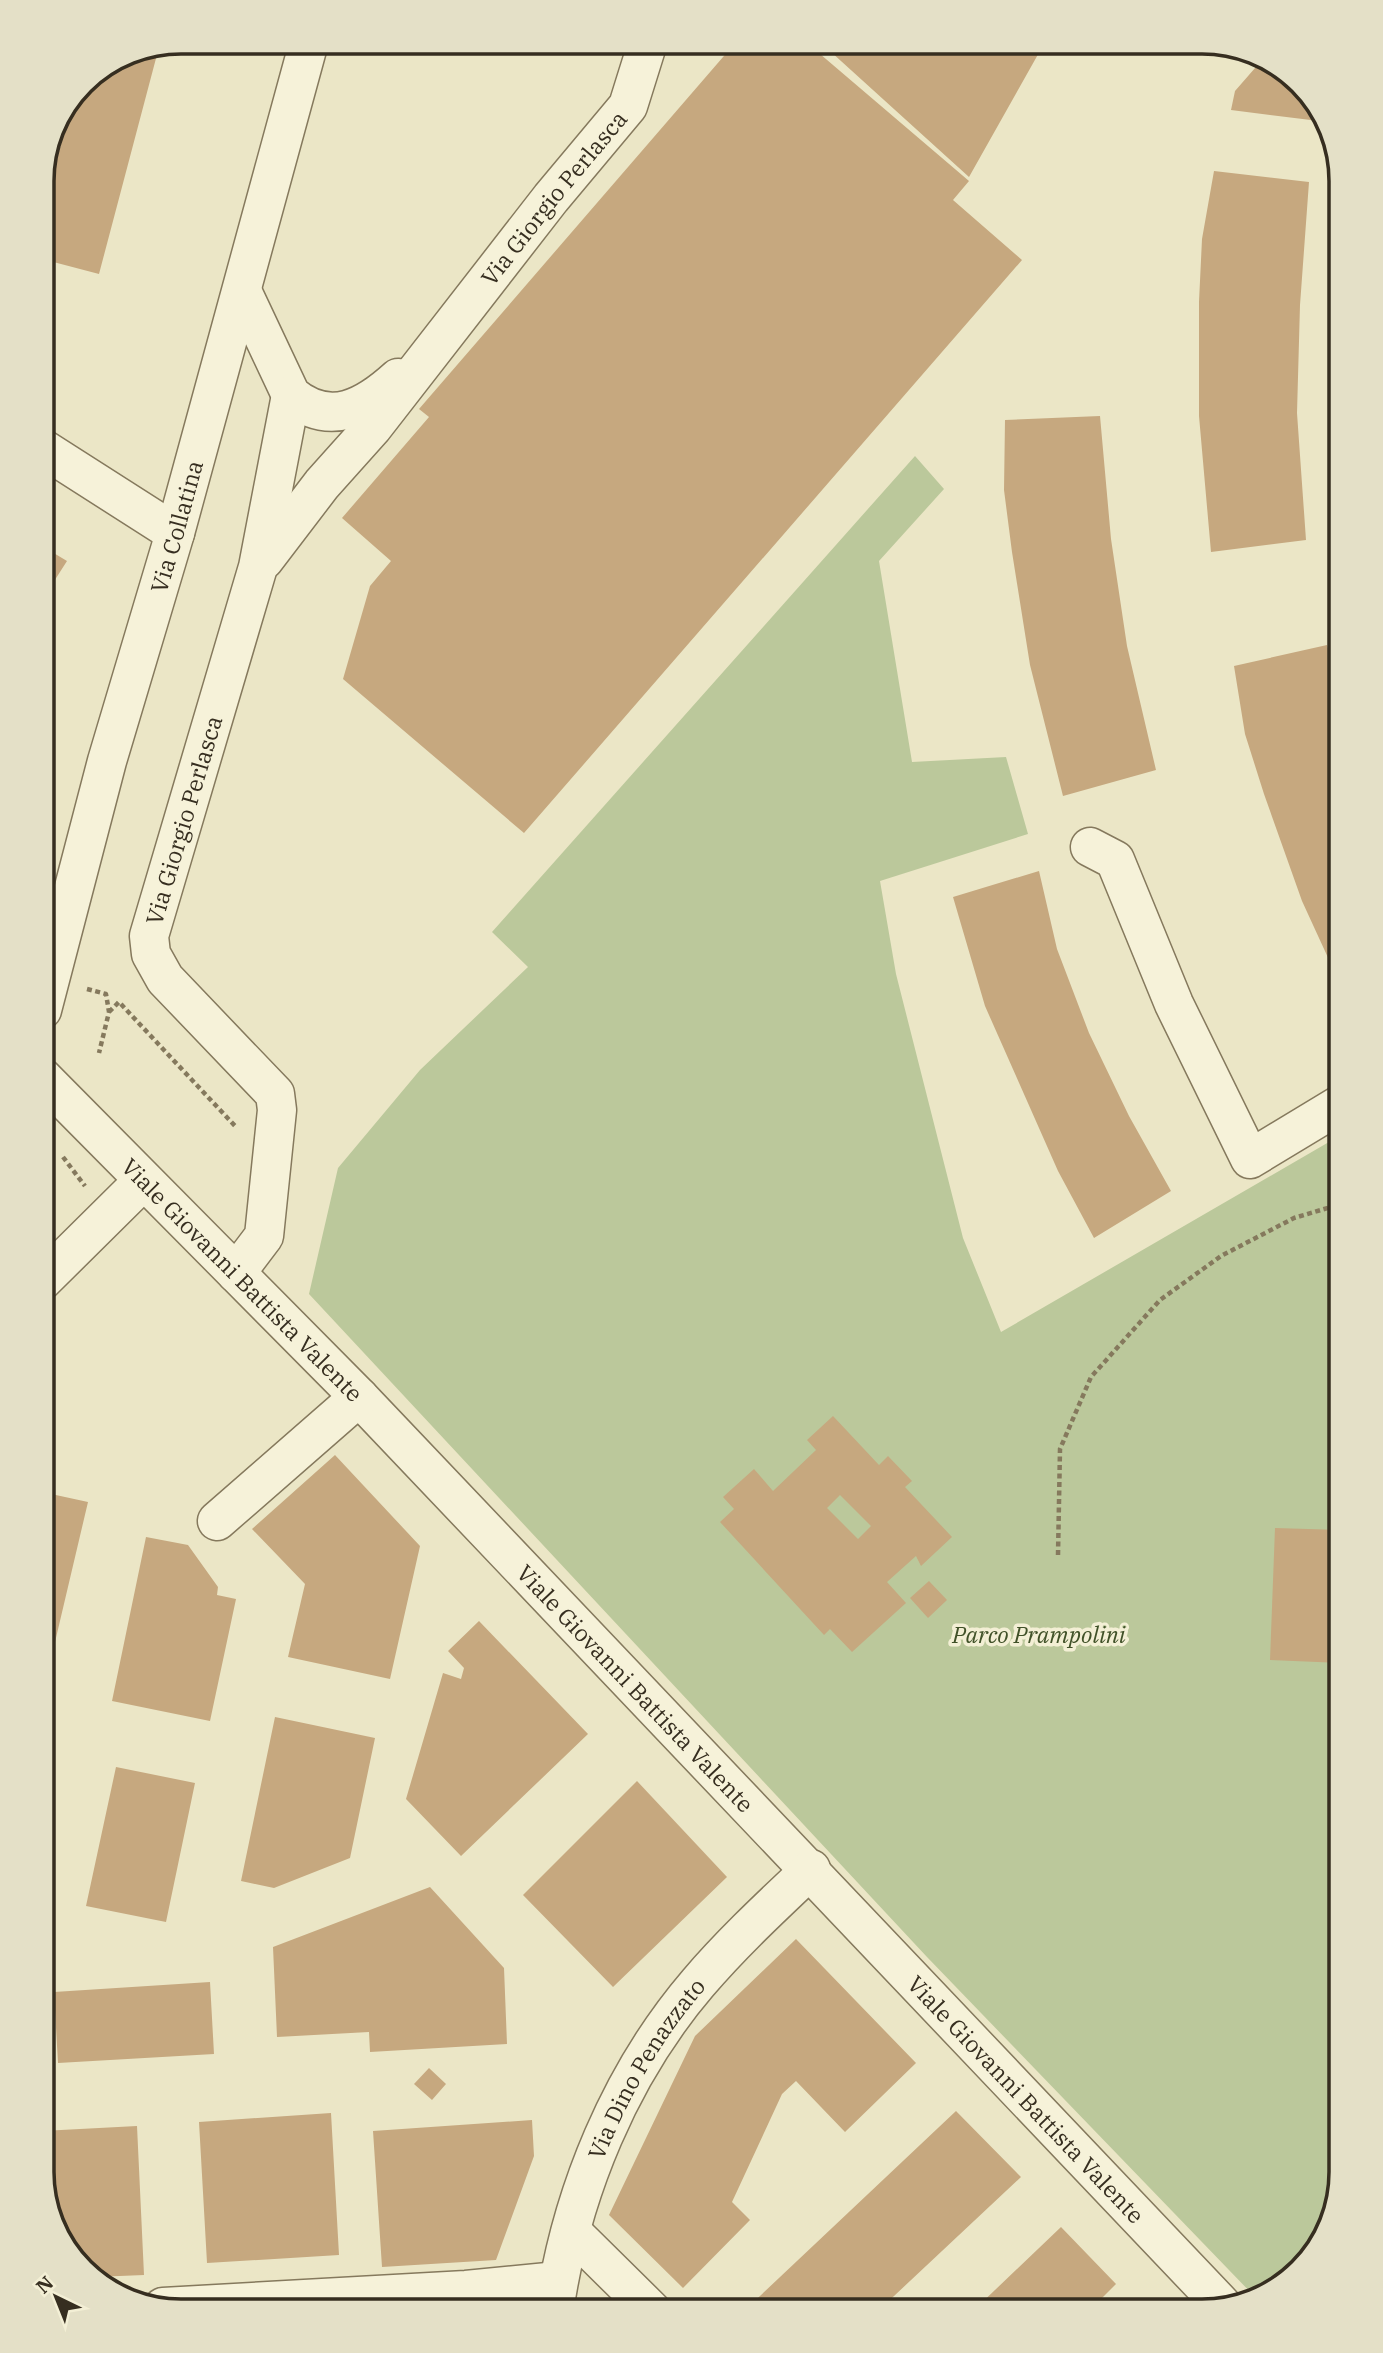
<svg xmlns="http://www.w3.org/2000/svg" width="1383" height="2353" font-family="'IBM Plex Serif',serif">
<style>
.green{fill:#bbc89b}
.building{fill:#c6a87f;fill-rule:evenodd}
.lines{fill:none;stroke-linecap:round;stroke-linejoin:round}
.minor-casing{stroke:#85795d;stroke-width:41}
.path{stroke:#85795d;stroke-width:4.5;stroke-dasharray:5 3.5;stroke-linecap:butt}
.minor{stroke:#f6f2d9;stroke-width:38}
.labels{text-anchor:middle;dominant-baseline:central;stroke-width:7;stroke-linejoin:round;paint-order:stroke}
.street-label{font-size:23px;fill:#362e20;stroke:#f3efd5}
.park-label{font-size:23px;font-style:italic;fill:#405128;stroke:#f3efd5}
.rim{fill:none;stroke:#362e20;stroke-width:3.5}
</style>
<rect width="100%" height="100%" fill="#ebe6c6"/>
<path class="green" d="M915,456L944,489L879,561L912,762L1006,757L1028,834L880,881L896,974L963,1238L1001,1332L1341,1135V2172L1318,2249L1263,2297L1256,2298L927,1957L309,1294L338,1168L420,1070L528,967L492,932Z"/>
<path class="building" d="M736,42H768L781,53L791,42H806L969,181L953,200L1022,260L524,833L343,679L370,586L391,561L342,518L429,417L419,409Z
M820,42H1045L969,177Z
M159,47L99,274L42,259V190L48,192L71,107L67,106L83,83L129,52Z
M1262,60L1279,66L1327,122L1231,110L1235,91Z
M1214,171L1309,182L1300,305L1297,413L1306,540L1211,552L1199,416V302L1202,239Z
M1100,416L1111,539L1127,646L1156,770L1063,796L1030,665L1012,552L1004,490L1005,420Z
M42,546L67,561L51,586L42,580Z
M1327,645L1341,693V986L1302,901L1264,794L1245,734L1234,666Z
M1039,871L1057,949L1089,1033L1129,1116L1171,1191L1094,1238L1058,1171L985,1006L953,897Z
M833,1416L879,1465L888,1456L912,1481L905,1487L952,1537L921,1566L916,1556L887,1582L906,1603L852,1652L830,1629L824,1635L720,1522L734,1509L723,1497L754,1469L773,1491L816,1450L807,1440ZM840,1495L871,1526L858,1539L827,1508Z
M335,1455L420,1546L390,1679L288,1657L305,1584L252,1529Z
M42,1492L88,1502L47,1676L42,1675Z
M1275,1528L1341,1530V1663L1270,1660Z
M146,1537L188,1545L218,1587L217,1595L236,1599L210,1721L112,1701Z
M929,1581L947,1600L928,1618L910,1598Z
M479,1621L588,1734L461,1856L406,1799L443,1673L461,1679L464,1668L448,1651Z
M275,1717L375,1738L350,1858L274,1888L241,1881Z
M42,1749L55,1752L43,1805H42Z
M116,1767L195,1783L166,1922L86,1906Z
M637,1781L727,1877L613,1987L523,1895Z
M430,1887L504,1968L507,2044L370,2052L369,2032L277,2037L273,1947Z
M796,1939L916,2063L845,2132L796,2081L782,2094L732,2202L750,2220L683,2288L609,2215L695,2036Z
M210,1982L214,2054L58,2063L54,1992Z
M429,2068L446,2084L432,2100L414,2084Z
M956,2111L1021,2177L878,2311H744Z
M331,2113L339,2255L207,2263L199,2122Z
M532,2120L534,2156L496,2260L382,2267L373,2131Z
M137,2126L144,2275L95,2277L56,2233L42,2171V2131Z
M1061,2227L1116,2284L1089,2311H973Z"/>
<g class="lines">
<g class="minor-casing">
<g id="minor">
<path d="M242,291L291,395C330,428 366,407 398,378"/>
<path d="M42,448L175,533"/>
<path id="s1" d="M264,560L322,484L373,427L551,198L628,106L648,42"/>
<path d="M1090,847L1115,860L1174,1004L1250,1159L1341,1104"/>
<path id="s2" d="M42,1010L107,761L175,533L309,42"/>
<path id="s3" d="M42,1077L359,1397L1223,2306"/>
<path id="s4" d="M236,1273L264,1236L277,1110L275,1094L165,979L151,954L149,936L258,567L291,395"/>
<path d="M42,1281L143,1181"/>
<path d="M217,1521L359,1397"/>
<path d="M571,2231L652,2311"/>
<path d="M163,2307L466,2290L558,2281"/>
<path id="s5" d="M554,2311C571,2193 620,2074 698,1983C733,1942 772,1906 811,1869"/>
</g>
</g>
<path class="path" d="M87,989L106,994L109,1012L99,1053
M109,1012L119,1002L236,1127
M63,1157L85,1186
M1058,1555L1060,1449L1091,1377L1160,1300L1221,1256L1294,1218L1341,1204"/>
<use href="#minor" class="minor"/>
</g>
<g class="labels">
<g class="street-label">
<text stroke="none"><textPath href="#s1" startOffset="464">Via Giorgio Perlasca</textPath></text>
<text stroke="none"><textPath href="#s2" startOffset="502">Via Collatina</textPath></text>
<text stroke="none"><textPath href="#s4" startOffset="516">Via Giorgio Perlasca</textPath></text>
<text stroke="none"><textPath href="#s3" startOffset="285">Viale Giovanni Battista Valente</textPath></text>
<text stroke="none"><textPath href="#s3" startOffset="852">Viale Giovanni Battista Valente</textPath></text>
<text stroke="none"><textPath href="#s5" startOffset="262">Via Dino Penazzato</textPath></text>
<text stroke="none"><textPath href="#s3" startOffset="1419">Viale Giovanni Battista Valente</textPath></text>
</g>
<g class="park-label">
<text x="1039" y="1634">Parco Prampolini</text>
</g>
</g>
<path d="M0 0H1383V2353H0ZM181 54H1202A127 127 0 0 1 1329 181V2172A127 127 0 0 1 1202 2299H181A127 127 0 0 1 54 2172V181A127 127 0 0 1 181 54Z" fill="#e4e0c7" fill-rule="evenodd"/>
<path class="rim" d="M181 54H1202A127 127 0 0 1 1329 181V2172A127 127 0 0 1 1202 2299H181A127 127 0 0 1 54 2172V181A127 127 0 0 1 181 54Z"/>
<g transform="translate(56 2297) rotate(317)" stroke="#f3efd5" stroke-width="5" paint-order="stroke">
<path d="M0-5L12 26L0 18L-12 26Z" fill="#362e20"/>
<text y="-10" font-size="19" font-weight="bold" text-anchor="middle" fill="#362e20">N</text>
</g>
</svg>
